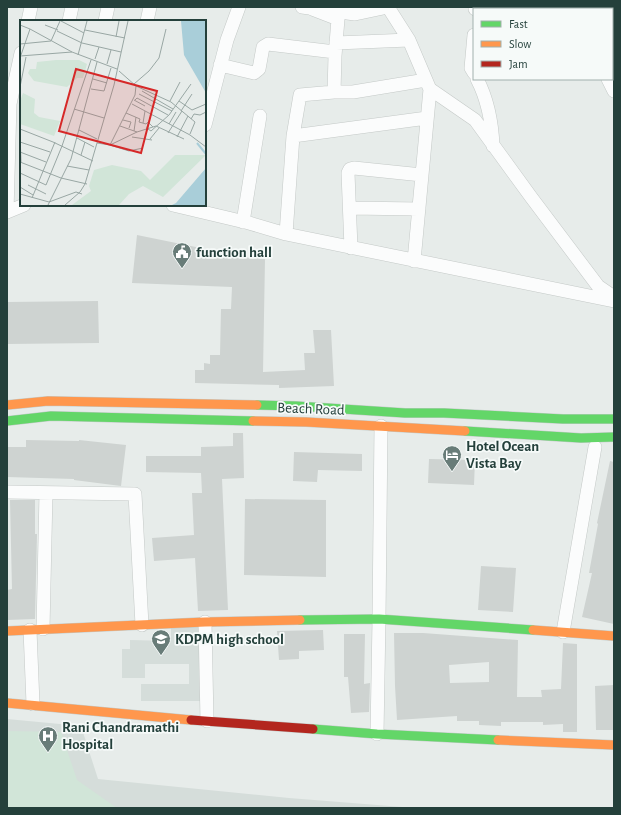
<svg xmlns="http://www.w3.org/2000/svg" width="621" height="815" font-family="'Alegreya Sans',sans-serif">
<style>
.built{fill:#d5ddda}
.green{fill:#d1e5d8}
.building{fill:#ced3d1;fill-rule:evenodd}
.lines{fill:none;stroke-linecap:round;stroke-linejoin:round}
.street-casing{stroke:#c4c9c7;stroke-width:14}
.fast-casing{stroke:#c3cac8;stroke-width:10}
.slow-casing{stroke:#c3cac8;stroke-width:10}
.jam-casing{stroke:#c3cac8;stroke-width:10}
.street{stroke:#fbfcfc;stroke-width:13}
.fast{stroke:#63d668;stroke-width:9}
.slow{stroke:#ff974d;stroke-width:9}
.jam{stroke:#b3261e;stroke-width:9}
.labels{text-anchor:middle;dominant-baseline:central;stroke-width:3.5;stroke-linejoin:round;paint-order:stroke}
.poi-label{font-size:15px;font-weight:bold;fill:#24403b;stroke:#f6faf9;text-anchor:start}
.street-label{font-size:15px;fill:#24403b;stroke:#f6faf9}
.inset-river{fill:none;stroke:#a9ced9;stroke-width:2}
.inset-road{fill:none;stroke:#99a7a4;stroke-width:1}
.view{fill:#d62828;fill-opacity:0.15;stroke:#d62828;stroke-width:2}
.inset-edge{fill:none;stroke:#24403b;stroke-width:2}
</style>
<rect width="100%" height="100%" fill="#e7ecea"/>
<path class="built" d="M171,627H200V701H141V684H189V664H145V678H122V649H130V640L171,641Z
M7,719L81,726L98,779L289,798L415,808H7Z"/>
<path class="green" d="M7,731L61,732L77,780L117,808H7Z"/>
<path class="building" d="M137,235L230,254V255L265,259L263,372L305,370L304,353H315L313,330H331L334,386L279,388V385L195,383V370H204V363L210,364V355H220L221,309H231L232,287L132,283Z
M98,301L99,343L7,344V302Z
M233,433H243L244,478L222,479L228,610L198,611L195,558L154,561L152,538L194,535L192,493H202L201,473L146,472V456H201V447L233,446Z
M26,440L79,441V440L126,445L121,486L74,480V479L7,477V447H26Z
M294,452L362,454V471L318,470L317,482L293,481Z
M429,459L475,460L474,485L428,483Z
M610,461L614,462V624L582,617L592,573H589L598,524L597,523Z
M245,499L326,500V577L244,575Z
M10,500H35V534H37L35,619L7,620V590L12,589Z
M481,566L516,568L513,612L478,610Z
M323,630L324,650L299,651V659L279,660L277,631Z
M394,633H423L518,640L517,697H542L541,690L561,689L563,643L577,644V732H563V724L543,725V722H501V726L479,725V721H457V716L397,720L395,686ZM489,662V682L450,683L449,665Z
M344,634H365L364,684L370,683L369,712L351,713L348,677H344Z
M614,685V730H596L595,686Z"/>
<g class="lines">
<g class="street-casing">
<path id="street" d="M302,7L355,14L388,7
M388,7L409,40L429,87
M571,7L572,9
M475,9V7
M28,21L31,7
M69,21L72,7
M105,21L108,7
M147,21L150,7
M474,35L471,68L474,73
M336,43L409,40
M220,65L254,73L259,69L263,47L268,44L335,52
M477,79C488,100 492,122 493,146
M608,79L614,91
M334,92H353L426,80
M205,125L227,40L239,7
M293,136L427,118
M173,205L249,223L286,234L614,301
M350,208L419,209
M7,212L10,104L21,53
M7,212L24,205
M243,222L260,116
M286,234L293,136L300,95L334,92L335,56L338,19L312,9L313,7
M351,248L348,173L350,169L354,168L422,175
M414,261L430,89L475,120L531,197L598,286L614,297
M7,492L135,494L142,625
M205,622L207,721
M43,629L46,493
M30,630L33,704
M563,632L595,447
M377,734L379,619L381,426"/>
</g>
<g class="fast-casing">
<path id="fast" d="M257,405L296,406L405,413H444L563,419H614
M7,421L51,416L253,421
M465,431L581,438L614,437
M300,620L379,619L533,630
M313,729L377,734L498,740"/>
</g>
<g class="slow-casing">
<path id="slow" d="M7,405L48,401L257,405
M253,421L306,422L465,431
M533,630L614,636
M7,631L205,622L300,620
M7,703L191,720
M498,740L614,745"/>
</g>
<g class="jam-casing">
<path id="jam" d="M191,720L313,729"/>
</g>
<use href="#street" class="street"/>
<use href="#fast" class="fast"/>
<use href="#slow" class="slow"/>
<use href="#jam" class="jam"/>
</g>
<defs>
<g id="civic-pin" transform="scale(1)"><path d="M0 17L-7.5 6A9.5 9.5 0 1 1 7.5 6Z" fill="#687c78" stroke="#f6faf9"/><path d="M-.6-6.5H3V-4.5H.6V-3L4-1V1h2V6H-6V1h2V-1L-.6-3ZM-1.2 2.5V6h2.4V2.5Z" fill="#fff"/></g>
<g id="hotel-pin" transform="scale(1)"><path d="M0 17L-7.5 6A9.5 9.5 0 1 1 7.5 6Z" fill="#687c78" stroke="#f6faf9"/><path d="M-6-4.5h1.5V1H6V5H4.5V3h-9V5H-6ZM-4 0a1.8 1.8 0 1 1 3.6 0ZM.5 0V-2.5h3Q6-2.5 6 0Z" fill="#fff"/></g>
<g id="school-pin" transform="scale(1)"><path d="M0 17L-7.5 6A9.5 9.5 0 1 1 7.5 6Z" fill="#687c78" stroke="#f6faf9"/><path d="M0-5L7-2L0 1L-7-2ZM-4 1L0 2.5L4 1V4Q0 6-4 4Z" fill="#fff"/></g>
<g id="hospital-pin" transform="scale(1)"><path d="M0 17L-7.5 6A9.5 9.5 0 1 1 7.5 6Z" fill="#687c78" stroke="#f6faf9"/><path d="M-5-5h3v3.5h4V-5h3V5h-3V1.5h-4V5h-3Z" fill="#fff"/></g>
</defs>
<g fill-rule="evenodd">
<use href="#civic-pin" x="182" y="252"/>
<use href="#hotel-pin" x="452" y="455"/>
<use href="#school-pin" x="161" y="639"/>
<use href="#hospital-pin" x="48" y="736"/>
</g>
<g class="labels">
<g class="poi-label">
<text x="196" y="252">function hall</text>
<text x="466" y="446">Hotel Ocean<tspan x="466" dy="17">Vista Bay</tspan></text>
<text x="175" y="639">KDPM high school</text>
<text x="62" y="727">Rani Chandramathi<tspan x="62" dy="17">Hospital</tspan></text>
</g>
<g class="street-label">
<text transform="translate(311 409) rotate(2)">Beach Road</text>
</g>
</g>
<g transform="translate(20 20)">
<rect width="186" height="186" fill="#e7ecea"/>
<path d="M36,40H59L67,44L63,58H57L47,67L14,61L8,53L10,49H16L17,42ZM3,73L15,79L14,93L19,97L40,101L34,116L0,104V81ZM155,135H186L143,177L123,166L109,174L99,185H52L71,171L69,166L74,150L92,145L121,151L130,160Z" fill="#d1e5d8"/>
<path d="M161,1H186V73L164,35ZM186,148V185H152L156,183Z" fill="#a9ced9"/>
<path class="inset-river" d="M177,123L186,134"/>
<path class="inset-road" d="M41,1L64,13M0,5L10,9L1,35M25,5L38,10M10,9L52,32M65,10L105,18M37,11L62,23L101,32M96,17L99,1M0,24L31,21L40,1M58,35L67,1M0,36L52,32L97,49M75,39L79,27M87,44L91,30M73,59L87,63M114,64L129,51L139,38L146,9M116,66L151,82L175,102L170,114M0,67L6,37M71,69L84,71L91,48M122,71L153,89M119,74L152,91M114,80L125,86M115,80L117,78L148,95M150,81L160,62M159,81L172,90L186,84M112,84L170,115L186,127M54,89L84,98M161,91L172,74M106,93L120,99L119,102L126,104L128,102L133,107M171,99L174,94L180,95L186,92M103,100L111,102L109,108M123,103L125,91M149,104L156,92M100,106L117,112L90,125L109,131L123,128M0,109L33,122L73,141M128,109L131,111L149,95L171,64M59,110L77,119M126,110L131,95M114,111L116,97M117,112L136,106L164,119M148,113L162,91M0,114L1,142M112,117L132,120M157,117L168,96M57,118L74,127M130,119L139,108M0,122L30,132M77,123L90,125L115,75L116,66L99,51M0,132L26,142M61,135L65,122M0,142L41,158L67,164M47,146L69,150M0,153L26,165L42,126L71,40M8,165L26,174M0,167L13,175M0,174L29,182L56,172L62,174M12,178L35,122M28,185L51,139L77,42M45,185L60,172L65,164L94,65L108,1"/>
<path class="view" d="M56,49L137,71L121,133L39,111Z"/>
<rect width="186" height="186" class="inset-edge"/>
</g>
<rect width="621" height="815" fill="none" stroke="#24403b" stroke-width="16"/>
<rect x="473" y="8" width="140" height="72" fill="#f6faf9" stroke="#a2b0ad"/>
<rect x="481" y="21" width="20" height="6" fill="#63d668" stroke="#a2b0ad"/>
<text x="509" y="28" font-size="12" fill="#24403b">Fast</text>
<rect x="481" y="41" width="20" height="6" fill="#ff974d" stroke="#a2b0ad"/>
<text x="509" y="48" font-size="12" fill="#24403b">Slow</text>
<rect x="481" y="61" width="20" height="6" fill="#b3261e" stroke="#a2b0ad"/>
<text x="509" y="68" font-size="12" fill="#24403b">Jam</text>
</svg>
